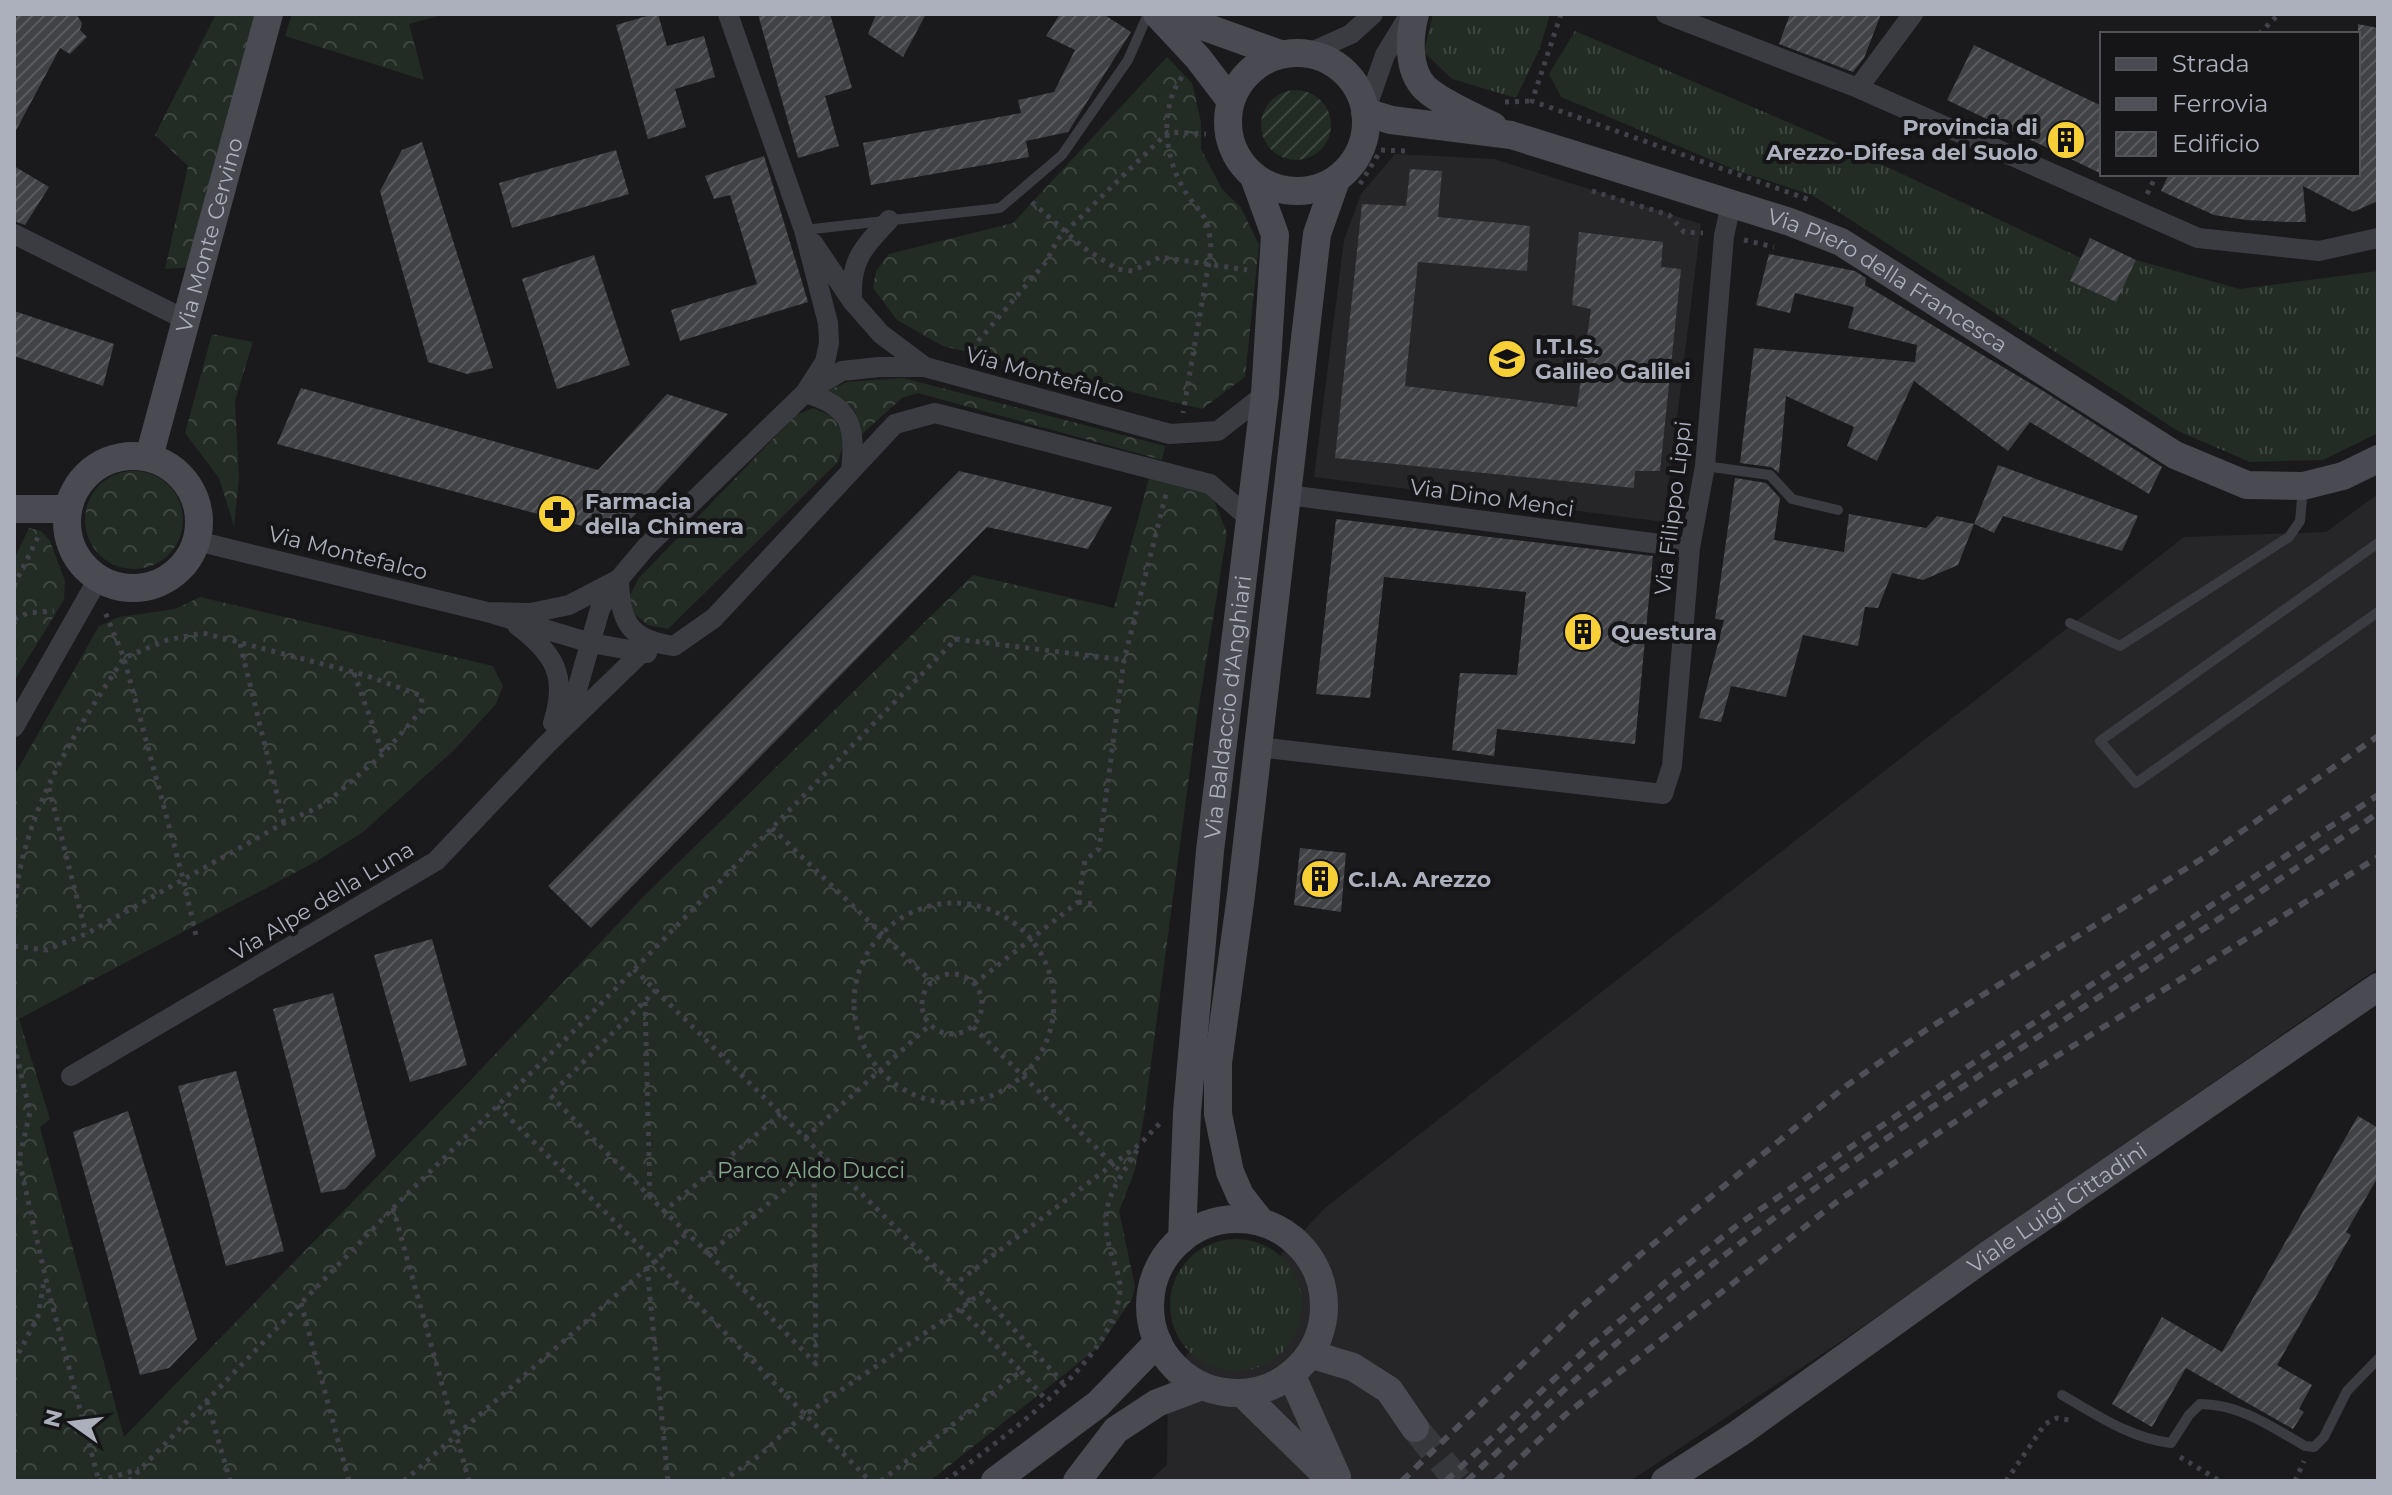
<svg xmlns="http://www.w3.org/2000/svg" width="2392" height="1495" font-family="Montserrat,sans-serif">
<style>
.built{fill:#262629}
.grass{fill:url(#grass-tufts)}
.forest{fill:url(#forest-crowns)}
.garden{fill:url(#garden-furrows)}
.building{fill:url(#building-hatch)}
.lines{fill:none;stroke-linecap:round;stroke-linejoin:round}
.secondary-tunnel{stroke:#37383c;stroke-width:28;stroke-dasharray:28 14;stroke-linecap:butt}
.path{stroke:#414249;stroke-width:5;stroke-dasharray:4 6;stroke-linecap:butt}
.service{stroke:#3b3b42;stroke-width:10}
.minor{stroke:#3b3b42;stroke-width:20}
.secondary{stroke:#494a52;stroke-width:28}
.rail{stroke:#4e4f57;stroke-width:6;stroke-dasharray:10 8;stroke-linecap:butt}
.labels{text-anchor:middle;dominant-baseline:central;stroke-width:8;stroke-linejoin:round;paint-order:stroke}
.poi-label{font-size:22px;font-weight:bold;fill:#acafbc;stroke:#151517;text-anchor:start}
.street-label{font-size:22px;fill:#acafbc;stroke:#151517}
.park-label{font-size:22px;fill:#83a78a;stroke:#151517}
</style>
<defs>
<pattern id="grass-tufts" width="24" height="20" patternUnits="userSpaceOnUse" patternTransform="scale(2)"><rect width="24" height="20" fill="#222b24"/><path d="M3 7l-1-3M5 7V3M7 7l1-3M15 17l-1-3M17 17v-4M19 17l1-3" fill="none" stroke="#3f4742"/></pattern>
<pattern id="forest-crowns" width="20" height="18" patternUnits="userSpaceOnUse" patternTransform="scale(2)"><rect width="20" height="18" fill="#222b24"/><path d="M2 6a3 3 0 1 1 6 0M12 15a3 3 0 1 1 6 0" fill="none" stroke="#3f4742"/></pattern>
<pattern id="garden-furrows" width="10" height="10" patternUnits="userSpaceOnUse" patternTransform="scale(2)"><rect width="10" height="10" fill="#222b24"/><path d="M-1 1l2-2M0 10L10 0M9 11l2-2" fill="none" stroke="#3f4742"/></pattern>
<pattern id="building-hatch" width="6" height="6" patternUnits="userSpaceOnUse" patternTransform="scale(2)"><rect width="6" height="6" fill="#414246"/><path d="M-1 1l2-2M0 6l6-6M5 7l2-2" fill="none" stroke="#5a5b5f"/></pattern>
</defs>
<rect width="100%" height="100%" fill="#1a1a1c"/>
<path class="built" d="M1395,154L1494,159L1701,224L1664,522L1314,477L1344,240L1361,194Z
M2378,494V968L1839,1343L1630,1481H1149L1167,1465L1168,1375L1325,1208L2184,537L2326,532Z"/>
<path class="grass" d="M1433,14H1550L1540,48L1516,98L1452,79L1424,52Z
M1575,31L1834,142L2081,258L2071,281L2115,302L2136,260L2240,289L2378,271V433L2323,460L2250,462L2178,431L1812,195L1738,171L1561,97L1549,74Z
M1170 1305a66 66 0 1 1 132 0a66 66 0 1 1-132 0Z"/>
<path class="forest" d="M216,14H257L192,267L165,269L188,166L155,135Z
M292,14H445L409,24L424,80L285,36Z
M1167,57L1192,83L1201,122V149L1222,189L1241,208L1259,245L1245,377L1202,409L943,346L897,320L873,288L876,271L889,254L1013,223Z
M212,334L253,342L235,401L239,478L234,526L219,478L185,433Z
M903,378L1165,446L1162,460L918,393L902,398L861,435C857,406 851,404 825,392L847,382Z
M813,408L834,417L845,439L838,462L668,629L648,625L631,611L629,597L639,578L796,415Z
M85 520a49 49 0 1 1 98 0a49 49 0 1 1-98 0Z
M1149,478L1211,493L1227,533L1196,724L1144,1116L1135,1170L1119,1211L1135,1286L1132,1299L1100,1346L930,1481H14V1075L18,1073L14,1062V776L99,626L119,617L175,609L200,597L493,666L503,686L496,704L454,750L363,832L317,861L19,1019L50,1119L40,1127L124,1437L467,1084L644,896L973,575L1114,608Z
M29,528L41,531L50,541L65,581L64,600L14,681V559Z"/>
<path class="garden" d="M1261 125a35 35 0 1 1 70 0a35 35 0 1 1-70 0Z"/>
<path class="building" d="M14,14H76L82,23L80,30L87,37L70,54L60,48L14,134Z
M654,14H658L667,46L704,36L715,77L675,89L686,127L648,139L616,25Z
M758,14H830L852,88L825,96L839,146L798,158Z
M876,14H926L903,57L868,34Z
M1060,14H1103L1131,32L1068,132L1026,141L1029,157L871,185L863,143L1021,113L1018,100L1054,92L1075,50L1046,36Z
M1790,14H1881L1864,58L1853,72L1779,44Z
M2358,24L2378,28V201L2353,212L2303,186L2306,222H2289L2246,220L2214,215L2161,191L2169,174H2358Z
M1974,45L2102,106V174L1947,100Z
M422,142L493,368L467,374L428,362L380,191L402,150Z
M616,150L629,194L512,228L499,183Z
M764,156L808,302L680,341L671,310L757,284L730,195L714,199L705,176Z
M14,166L49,187L25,225L14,221Z
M1410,169L1442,171L1438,217L1530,226L1527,271L1418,262L1405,386L1577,407L1591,309L1572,305L1579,232L1663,242L1661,267L1681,269L1660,471H1635L1634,488L1335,458L1362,204L1406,206Z
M2090,238L2136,260L2116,302L2070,281Z
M1769,254L1855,271L1866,278L1865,285L2045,392L2162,467L2149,494L2030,422L2008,451L1914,381L1877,461L1847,446L1854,427L1786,396L1779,473L1771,467L1740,463L1754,348L1915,362L1917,345L1848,328L1854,307L1795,293L1790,313L1756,305Z
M594,255L630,365L557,389L522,279Z
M14,311L114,344L103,386L14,356Z
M301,388L598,470L667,394L728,414L616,535L277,444Z
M1998,465L2138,516L2122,551L2003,516L1994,533L1974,524Z
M959,471L1112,507L1088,549L987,527L591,928L548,886Z
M1735,478L1766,483L1780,498L1774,540L1844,552L1849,514L1926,528L1937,516L1974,524L1958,565L1923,580L1892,573L1878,608L1865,607L1858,646L1803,635L1786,697L1731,686L1721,722L1699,718L1724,620L1715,619Z
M1336,519L1653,556L1635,744L1497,729L1494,756L1452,750L1460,673L1517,675L1526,592L1384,577L1370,698L1316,694Z
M1300,848L1346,853L1341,912L1294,905Z
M432,939L467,1065L410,1082L374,955Z
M333,993L376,1156L345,1189L321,1193L273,1009Z
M236,1071L284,1251L226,1266L178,1086Z
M128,1111L197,1339L169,1368L140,1375L73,1132Z
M2358,1116L2378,1128V1177L2346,1232L2351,1235L2277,1365L2312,1385L2299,1409L2304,1412L2293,1429L2186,1368L2152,1427L2112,1404L2162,1317L2222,1352Z"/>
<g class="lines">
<path class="secondary-tunnel" d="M1415,1428L1458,1481"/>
<path class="path" d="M1561,14L1532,101L1810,200
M2259,34L2279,14
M1182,77C1160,106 1164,153 1181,184C1197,215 1209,208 1211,250L1183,413
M1505,102L1532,101
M1360,184L1381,150L1407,151
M1592,191L1669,215L1684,232L1703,233
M2147,194L2157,174
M1032,202L1084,248L1117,269L1133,271L1160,257L1247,270
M1744,240L1774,247
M970,359L974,346L1046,262L1058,239L1168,132L1206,134
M14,586L40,533
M14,619L28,613L54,611
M240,644L284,823
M354,673L383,754
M49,788L86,934
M772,828L932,982
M1078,902L1093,904
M854 1003a100 100 0 1 1 200 0a100 100 0 1 1-200 0Z
M14,918C15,904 16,889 19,875C34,795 80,724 124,658L105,612
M14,946L46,950L86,934L284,823L325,804L383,754L421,711L422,696L365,675L203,633L167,640L124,658L184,882L197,940
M634,969L954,1285
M922 1004a30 30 0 1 1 60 0a30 30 0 1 1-60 0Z
M974,984L1078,902L1085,860L1099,849L1124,660L1166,494
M656,990L550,1095L664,1211
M645,1002L650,1196
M973,1027L1123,1174
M14,1045L30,1112L19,1160L48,1289L99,1481
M497,1106L655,1261L870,1481
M781,1114L664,1211L709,1254L823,1157
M805,1138L930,1025
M14,1172L19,1161
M393,1208L469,1481
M709,1254L816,1364L814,1164
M647,1267L668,1481
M970,1301L954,1285L1141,1143L1161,1122
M301,1303L349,1481
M14,1362L38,1316L44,1281
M1021,1371L1046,1400
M207,1401L230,1481
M2180,1457L2220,1481
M99,1481L139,1469
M129,1481L401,1200L588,1017L956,639L1124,660
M404,1481L687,1233
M722,1481L760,1455L799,1419L960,1309
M881,1481L1021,1371L960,1309L981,1293L1063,1383
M946,1481C1000,1438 1115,1363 1120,1290C1121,1276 1113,1262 1110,1249C1097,1203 1117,1184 1139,1147
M2006,1481L2045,1424L2057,1418L2069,1420
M2295,1481L2304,1461"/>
<path class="service" d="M804,230L1000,208L1062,155L1128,60L1148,14
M1705,466L1770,475L1792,499L1838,510
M2378,543L2100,741L2136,783L2378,612
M2070,623L2120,646L2289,537L2300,521L2303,488
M2062,1395C2097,1415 2130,1438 2171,1443L2189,1415L2200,1404C2240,1404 2272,1427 2305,1446L2314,1447L2324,1437L2347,1391L2378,1359"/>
<path class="minor" d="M728,14L804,230L828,323L829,343L825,362L807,390
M1666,14L1858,88L2198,238L2319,251L2378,238
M1309,53L1351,34L1373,14
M1858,88L1913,14
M1365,112L1385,55L1410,14
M14,234L188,321
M813,243L852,301L881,334L925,367
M852,301C850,260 862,249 889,220
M805,393L842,371L879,367H925L1170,434L1218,431L1265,394
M851,471L895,424L935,413L1210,484L1250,519
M1288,495L1690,548
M197,541L487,612L591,643L647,653
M487,612L531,613L569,605L619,579L646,547L805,393C852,406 856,427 851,471L714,618L674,646C629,640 620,622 619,579
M517,625C555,654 568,676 553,723
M567,725L600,609L619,579
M14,727L98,579
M1258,747L1663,794L1672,766L1690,548L1705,466L1724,236L1731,204
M71,1076L436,861L547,744L640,654"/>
<g class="secondary">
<path d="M1157,14L1198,58L1230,100"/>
<path d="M1169,14L1280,54"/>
<path d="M1415,14C1409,36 1407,70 1425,88C1441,103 1473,116 1493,126"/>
<circle cx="1297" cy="122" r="69"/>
<path id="s1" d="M1365,112L1391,120L1511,135L1790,222L1841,242L2175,455L2247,485L2303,486L2343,476L2378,459"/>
<circle cx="133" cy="522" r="66"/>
<path id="s2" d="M149,457L269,14"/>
<path d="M14,509H68"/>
<circle cx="1237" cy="1306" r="87"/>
<path d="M1261,1222L1240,1195L1230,1172L1218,1114V1063L1241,895L1317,234L1336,180"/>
<path id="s3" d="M1182,1239L1187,1112L1210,851L1265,394L1275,235L1254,177"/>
<path d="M1310,1354L1353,1367L1389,1390L1415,1428"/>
<path d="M1291,1374L1337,1477"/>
<path d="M1242,1393L1332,1481"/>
<path d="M995,1481L1098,1404L1158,1342"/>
<path d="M1077,1481L1116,1430L1157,1403L1202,1386"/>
<path id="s4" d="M1665,1481L1738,1434L1988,1255L2378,987"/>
</g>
<path class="rail" d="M1402,1481L1578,1310L1641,1254L1846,1086L1926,1030L2208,855L2378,736
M1446,1481L1584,1351L1673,1276L1739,1224L1976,1061L2378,795
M1467,1481C1557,1394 1650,1310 1751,1235C1953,1085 2170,955 2378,813
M1496,1481L1565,1415L1839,1200L2005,1088L2378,857"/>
</g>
<defs>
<g id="building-disc" transform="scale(2)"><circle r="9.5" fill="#f7d037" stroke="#151517"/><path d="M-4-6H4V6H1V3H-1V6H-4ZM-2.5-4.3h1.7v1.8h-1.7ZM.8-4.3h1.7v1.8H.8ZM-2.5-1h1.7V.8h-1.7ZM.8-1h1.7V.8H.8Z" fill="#111"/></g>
<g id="school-disc" transform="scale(2)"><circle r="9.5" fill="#f7d037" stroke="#151517"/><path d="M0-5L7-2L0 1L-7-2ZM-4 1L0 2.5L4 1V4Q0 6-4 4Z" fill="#111"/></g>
<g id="pharmacy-disc" transform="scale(2)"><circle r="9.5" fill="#f7d037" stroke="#151517"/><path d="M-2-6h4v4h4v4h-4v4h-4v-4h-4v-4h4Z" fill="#111"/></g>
</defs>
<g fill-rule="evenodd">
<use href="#building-disc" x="2066" y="140"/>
<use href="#school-disc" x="1507" y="359"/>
<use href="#pharmacy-disc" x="557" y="514"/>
<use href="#building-disc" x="1583" y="632"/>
<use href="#building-disc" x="1320" y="879"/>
</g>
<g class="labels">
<g class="poi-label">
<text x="2038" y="127" text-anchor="end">Provincia di<tspan x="2038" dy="25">Arezzo-Difesa del Suolo</tspan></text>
<text x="1535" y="346">I.T.I.S.<tspan x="1535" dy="25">Galileo Galilei</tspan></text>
<text x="585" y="501">Farmacia<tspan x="585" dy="25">della Chimera</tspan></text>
<text x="1611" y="632">Questura</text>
<text x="1348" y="879">C.I.A. Arezzo</text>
</g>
<g class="street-label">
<text stroke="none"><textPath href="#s2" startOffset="230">Via Monte Cervino</textPath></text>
<text stroke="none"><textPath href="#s1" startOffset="554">Via Piero della Francesca</textPath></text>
<text transform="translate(1045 375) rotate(15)">Via Montefalco</text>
<text transform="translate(1492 498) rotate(8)">Via Dino Menci</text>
<text transform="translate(1673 508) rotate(-83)">Via Filippo Lippi</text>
<text transform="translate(348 553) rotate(14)">Via Montefalco</text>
<text stroke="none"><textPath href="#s3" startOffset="534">Via Baldaccio d'Anghiari</textPath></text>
<text transform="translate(322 901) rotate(-31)">Via Alpe della Luna</text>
<text stroke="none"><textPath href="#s4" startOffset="478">Viale Luigi Cittadini</textPath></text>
</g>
<g class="park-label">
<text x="811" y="1170">Parco Aldo Ducci</text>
</g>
</g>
<rect width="2392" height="1495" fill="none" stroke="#acafbc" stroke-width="32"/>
<rect x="2100" y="32" width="260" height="144" fill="#151517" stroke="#515359" stroke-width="2"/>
<rect x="2116" y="58" width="40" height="12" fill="#494a52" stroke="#515359" stroke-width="2"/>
<text x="2172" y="72" font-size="24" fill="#acafbc">Strada</text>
<rect x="2116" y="98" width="40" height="12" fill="#4e4f57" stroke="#515359" stroke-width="2"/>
<text x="2172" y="112" font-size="24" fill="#acafbc">Ferrovia</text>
<rect x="2116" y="132" width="40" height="24" fill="url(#building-hatch)" stroke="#515359" stroke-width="2"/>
<text x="2172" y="152" font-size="24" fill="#acafbc">Edificio</text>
<g transform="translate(72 1423) rotate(284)" stroke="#151517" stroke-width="6" paint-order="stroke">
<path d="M0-6L14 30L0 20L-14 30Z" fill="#acafbc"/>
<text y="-12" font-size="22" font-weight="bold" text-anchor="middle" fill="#acafbc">N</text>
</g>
</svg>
